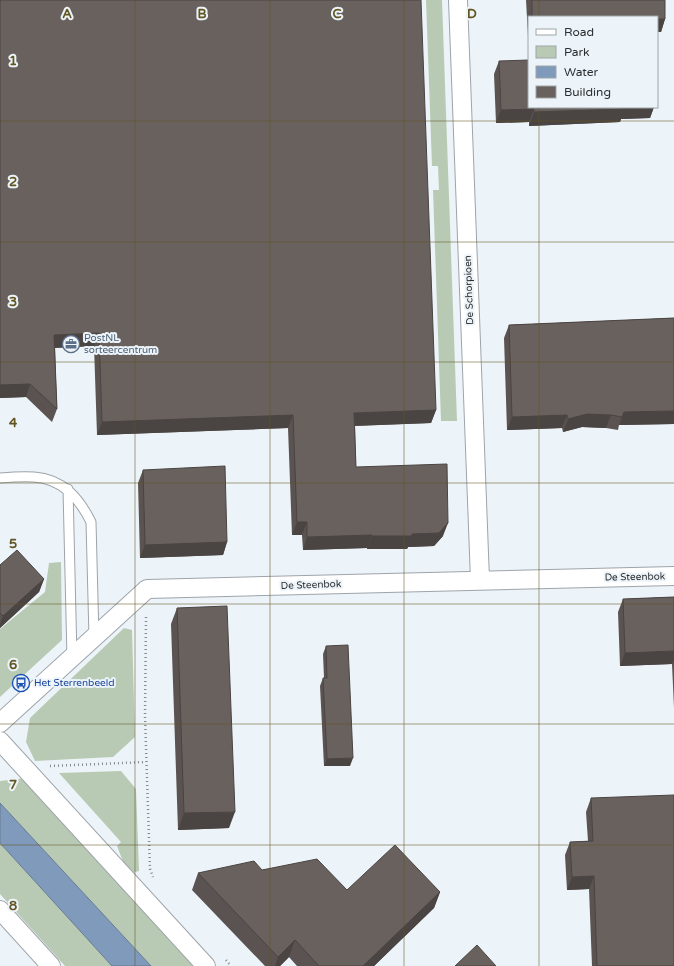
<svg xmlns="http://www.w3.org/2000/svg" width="674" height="966" font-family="'Varela Round',sans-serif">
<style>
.green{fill:#b8cab3}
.water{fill:#7f9abb;stroke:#667a92}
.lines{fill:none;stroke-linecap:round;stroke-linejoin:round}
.service-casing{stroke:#9ea4aa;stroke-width:11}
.minor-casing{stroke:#9ea4aa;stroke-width:20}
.path{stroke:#858a8e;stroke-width:2.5;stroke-dasharray:1 3;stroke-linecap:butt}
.service{stroke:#fff;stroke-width:9}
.minor{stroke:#fff;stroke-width:18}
.wall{fill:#5a5351}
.shaded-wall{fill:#4a4442}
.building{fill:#69615e;stroke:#4a4442}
.grid{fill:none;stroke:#625521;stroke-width:1;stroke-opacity:0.55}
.labels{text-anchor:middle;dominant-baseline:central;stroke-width:4;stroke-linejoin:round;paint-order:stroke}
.street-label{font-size:10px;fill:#2c2e31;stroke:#ecf4f9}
.service-label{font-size:10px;fill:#4e5e75;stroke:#ecf4f9;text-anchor:start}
.transit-label{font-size:10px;fill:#164399;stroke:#ecf4f9;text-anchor:start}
.grid-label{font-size:13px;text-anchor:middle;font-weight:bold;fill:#625521;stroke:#ecf4f9;stroke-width:4;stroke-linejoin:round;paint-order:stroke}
</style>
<rect width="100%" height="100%" fill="#ecf4f9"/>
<path class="green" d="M426,0H442L457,421H441L433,190H439L438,166H432Z
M61,562L62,640L0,697V629L45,592L49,563Z
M124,628L132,630L135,737L113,757L35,761L26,742L30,718Z
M121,771L136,789L139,871L132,873L126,869L117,846L121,842L59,773Z
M26,778L197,966H151L0,803V781Z
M0,843L112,966H65L0,894Z"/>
<path class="water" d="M0,803L151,966H112L0,843Z"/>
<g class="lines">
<g class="service-casing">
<path id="service" d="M0,478C11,477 23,476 34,477C63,479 79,498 91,522L94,638
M68,489L72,658"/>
</g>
<g class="minor-casing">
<path id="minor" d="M458,0L480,580
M0,723L147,589L674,576
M0,741L206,966
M0,910L51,966"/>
</g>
<path class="path" d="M146,617L145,716L150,869L153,877
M50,766L146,762
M226,960L231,966"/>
<use href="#service" class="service"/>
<use href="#minor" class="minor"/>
</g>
<path class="wall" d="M0,0L436,410L431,423L355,426L356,467L443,536L434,546L408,547L407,549H367V548L303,550L302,535H292L288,428L97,435L94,346L55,348L57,409L52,422L26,397L0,398Z
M526,0H665V19L661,32L657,17H529V36H528Z
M499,61L529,107H654L650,118L621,119L620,122L529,126V122L496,123L494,74Z
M674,318V424L619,425L618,430L606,428L582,427L563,432L562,428L507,430L504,338L509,325Z
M143,470L227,542L223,555L140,558L138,483Z
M0,565L44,579L39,592L0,628Z
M674,597V708L672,664L620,666L618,612L623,599Z
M177,608L229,828L178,830L171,624Z
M326,646L350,766H324L320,686L323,678H324L323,654Z
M591,798L674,966H592L589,889L567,890L565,855L570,842L588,841L586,812Z
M262,870L347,890L440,892L434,908L374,966H297L289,957L280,966H265L192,890L198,873Z"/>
<path class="shaded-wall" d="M657,19H665L661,32H657Z
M624,107H654L650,118L621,119L620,122L529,126L534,112Z
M534,109L529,122L496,123L501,110Z
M99,333L94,346L50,348L54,335Z
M30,384L26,397L0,398V385Z
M436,410L431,423L349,426L354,413Z
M674,411V424L619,425L624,412Z
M587,414L611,415L606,428L582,427L563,432L568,419Z
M293,415L288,428L97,435L102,422Z
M567,415L562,428L507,430L512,417Z
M297,522H307L302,535H292Z
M448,523L443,536L434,546L408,547L407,549H367L372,536L412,534Z
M372,535L367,548L303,550L307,537Z
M227,542L223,555L140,558L145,545Z
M44,579L39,592L0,628V624L3,616Z
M674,651V660L672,664L620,666L625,653Z
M353,758L350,766H324L327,759Z
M235,812L229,828L178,830L184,813Z
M594,876L589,889L567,890L572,877Z
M440,892L434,908L374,966H363Z
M295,940L289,957L280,966H275L278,957Z"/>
<path class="building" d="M0,0H421L436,410L354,413L356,467L447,464L448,523L439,533L412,534V536H372V535L307,537V522H297L293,415L102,422L99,333L54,335L57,409L30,384L0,385Z
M532,0H665V19H657V17H532Z
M529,60V107H624V109L534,112V109L501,110L499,61Z
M674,318V411L624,412L622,417L611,415L587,414L568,419L567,415L512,417L509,325Z
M225,466L227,542L145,545L143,470Z
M17,550L44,579L3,616L0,613V565Z
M674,597V651L625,653L623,599Z
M227,606L235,812L184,813L177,608Z
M348,645L353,758L327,759L323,678H327L326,646Z
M674,795V966H597L594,876L572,877L570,842L593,841L591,798Z
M395,845L440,892L363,966H319L295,940L278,957L198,873L254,861L262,870L317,859L347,890Z
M477,945L496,966H455Z"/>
<path class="grid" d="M135,0V966M270,0V966M404,0V966M539,0V17M539,107V966M0,121H674M0,242H674M0,362H674M0,483H674M0,604H674M0,724H674M0,845H674"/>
<defs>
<g id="office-ring" transform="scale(0.9)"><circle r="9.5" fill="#ecf4f9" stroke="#5c6f8a" stroke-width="1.5"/><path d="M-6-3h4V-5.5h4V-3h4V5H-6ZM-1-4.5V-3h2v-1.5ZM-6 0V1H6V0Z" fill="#5c6f8a"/></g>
<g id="bus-ring" transform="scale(0.9)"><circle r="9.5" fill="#ecf4f9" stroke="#1a4fb4" stroke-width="1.5"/><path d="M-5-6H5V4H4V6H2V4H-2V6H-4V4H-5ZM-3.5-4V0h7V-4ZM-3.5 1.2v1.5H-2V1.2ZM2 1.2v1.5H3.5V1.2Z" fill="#1a4fb4"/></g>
</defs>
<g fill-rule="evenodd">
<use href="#office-ring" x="71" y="344"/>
<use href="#bus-ring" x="21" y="683"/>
</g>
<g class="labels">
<g class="street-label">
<text transform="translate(469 290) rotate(-92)">De Schorpioen</text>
<text transform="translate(635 577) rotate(-1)">De Steenbok</text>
<text transform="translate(311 585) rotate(-2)">De Steenbok</text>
</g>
<g class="service-label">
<text x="84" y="338">PostNL<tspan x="84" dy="12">sorteercentrum</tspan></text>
</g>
<g class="transit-label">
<text x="34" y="683">Het Sterrenbeeld</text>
</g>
</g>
<g class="grid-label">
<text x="67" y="18">A</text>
<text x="202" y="18">B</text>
<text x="337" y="18">C</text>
<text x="472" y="18">D</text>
<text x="13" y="65">1</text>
<text x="13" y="186">2</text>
<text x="13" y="306">3</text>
<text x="13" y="427">4</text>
<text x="13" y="548">5</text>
<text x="13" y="669">6</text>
<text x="13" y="789">7</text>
<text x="13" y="910">8</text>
</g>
<rect x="528" y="16" width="130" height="92" fill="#ecf4f9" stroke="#9fa5a9"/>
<rect x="536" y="29" width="20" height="6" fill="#ffffff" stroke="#9fa5a9"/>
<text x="564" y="36" font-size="12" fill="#2c2e31">Road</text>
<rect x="536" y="46" width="20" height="12" fill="#b8cab3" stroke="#9fa5a9"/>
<text x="564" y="56" font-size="12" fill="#2c2e31">Park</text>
<rect x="536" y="66" width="20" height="12" fill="#7f9abb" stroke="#9fa5a9"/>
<text x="564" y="76" font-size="12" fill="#2c2e31">Water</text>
<rect x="536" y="86" width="20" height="12" fill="#69615e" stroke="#9fa5a9"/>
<text x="564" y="96" font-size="12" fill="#2c2e31">Building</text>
</svg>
